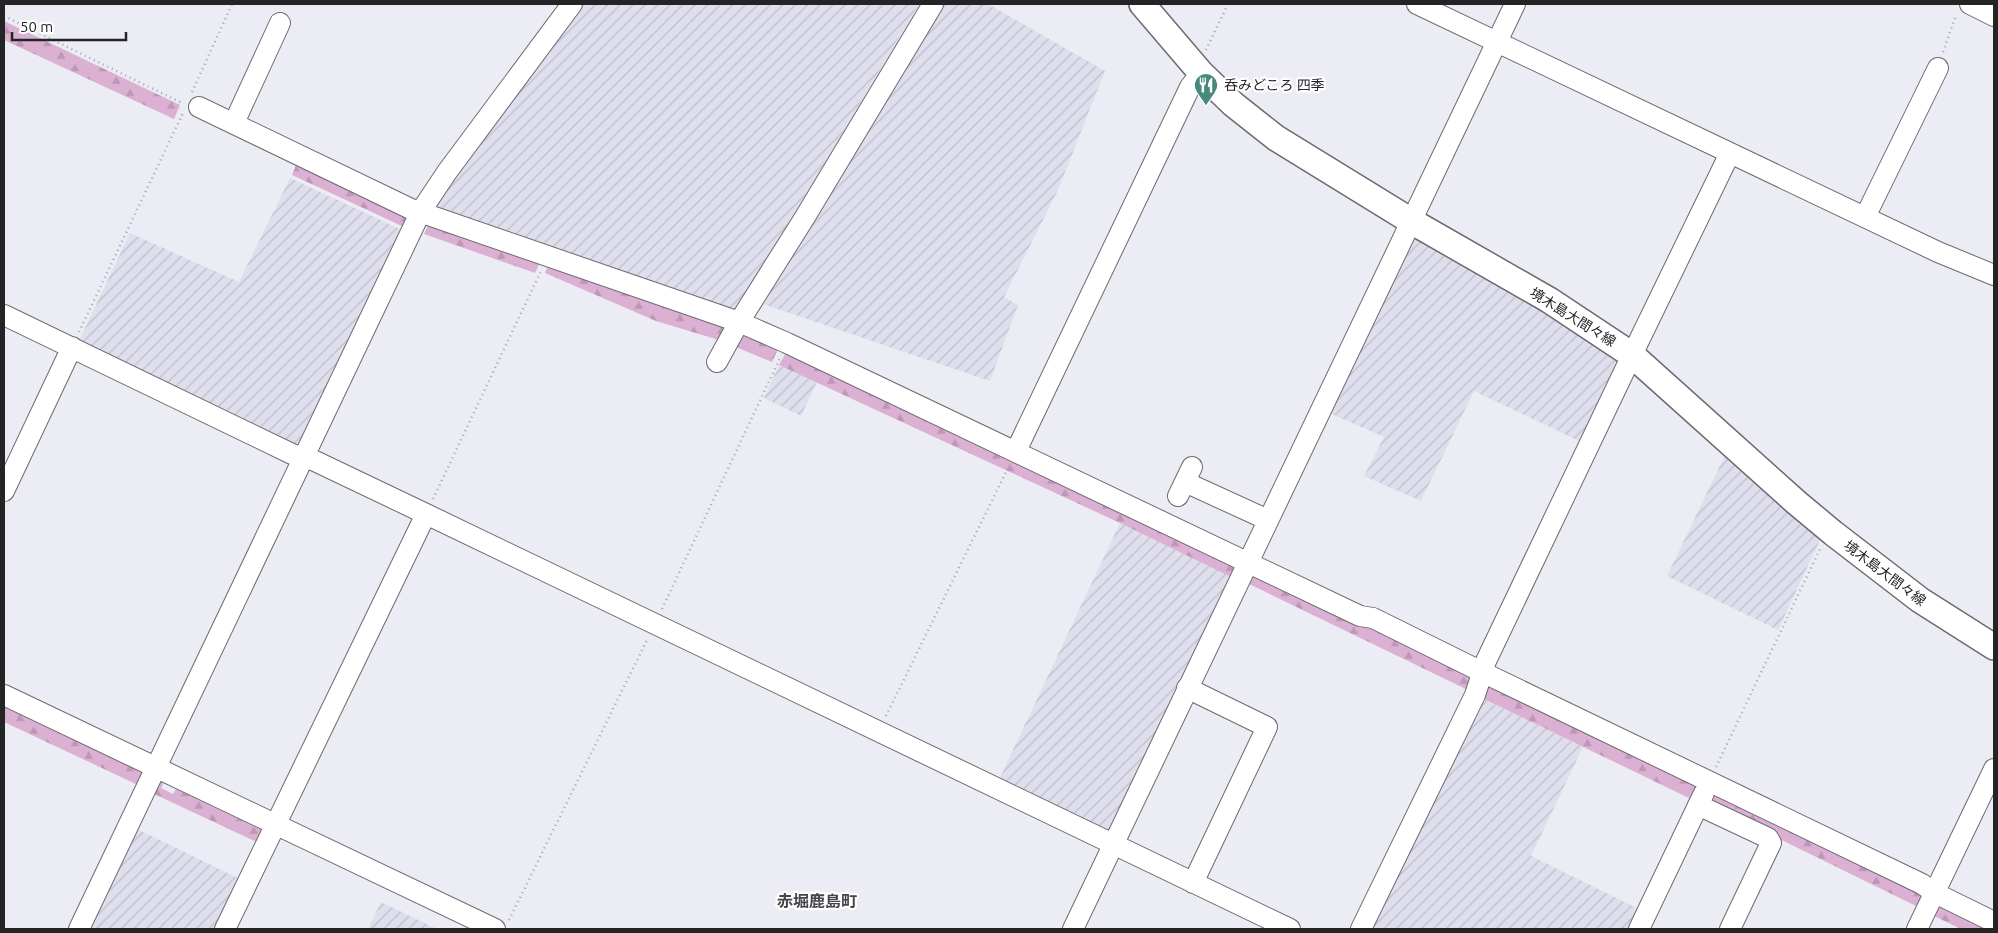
<svg xmlns="http://www.w3.org/2000/svg" width="1998" height="933" font-family="Ubuntu,'Noto Sans JP',sans-serif">
<style>
.industrial{fill:url(#industrial-furrows)}
.forest{fill:url(#forest-firs)}
.lines{fill:none;stroke-linecap:round;stroke-linejoin:round}
.minor-casing{stroke:#6a6a71;stroke-width:22}
.major-casing{stroke:#6a6a71;stroke-width:28}
.path{stroke:#a5a5ab;stroke-width:2.5;stroke-dasharray:1 4;stroke-linecap:butt}
.minor{stroke:#fff;stroke-width:20}
.major{stroke:#fff;stroke-width:25}
.labels{text-anchor:middle;dominant-baseline:central;stroke-width:4.5;stroke-linejoin:round;paint-order:stroke}
.poi-label{font-size:14px;fill:#242427;stroke:#fff;text-anchor:start}
.street-label{font-size:14px;fill:#242427;stroke:#fff}
.quarter-label{font-size:16px;font-weight:bold;fill:#45454b;stroke:#fff}
</style>
<defs>
<pattern id="industrial-furrows" width="10" height="10" patternUnits="userSpaceOnUse" patternTransform="scale(1.25)"><rect width="10" height="10" fill="#dfdeed"/><path d="M-1 1l2-2M0 10L10 0M9 11l2-2" fill="none" stroke="#bfbecb"/></pattern>
<pattern id="forest-firs" width="22" height="20" patternUnits="userSpaceOnUse" patternTransform="scale(1.25)"><rect width="22" height="20" fill="#dcb0d3"/><path d="M5 1l3.5 6h-7zM16 11l3.5 6h-7z" fill="#bd97b5"/></pattern>
</defs>
<rect width="100%" height="100%" fill="#ececf4"/>
<path class="industrial" d="M579,4H919L736,311L430,207Z
M944,4H988L1105,71L1058,190L1004,297L1018,305L990,381L760,303Z
M290,178L402,230L299,449L78,343L130,233L239,282Z
M1418,236L1547,308L1619,359L1583,443L1474,391L1421,501L1364,476L1384,437L1327,412L1410,238Z
M779,365L817,382L801,416L764,398Z
M1726,453L1821,538L1778,630L1667,576Z
M1120,523L1233,578L1108,834L998,782Z
M1478,696L1583,747L1531,856L1645,912L1636,929H1365Z
M135,828L244,881L220,929H87Z
M381,902L437,929H368Z"/>
<path class="forest" d="M4,21L180,105L174,119L4,40Z
M298,160L411,214L404,227L292,175Z
M431,219L542,258L535,273L424,234Z
M553,262L779,347L772,362L719,340L656,321L545,273L548,266Z
M787,351L1240,562L1233,578L1120,523L779,365Z
M1253,570L1475,676L1472,692L1247,583Z
M1484,678L1699,782L1691,799L1478,696Z
M4,705L144,773L138,785L4,722Z
M159,782H164L161,788L173,794L176,789L262,830L261,844L152,793Z
M1710,790L1919,890L1921,898L1918,907L1704,802Z
M1937,900L1994,929H1961L1930,914Z"/>
<g class="lines">
<g class="minor-casing">
<path id="minor" d="M1417,4L1938,252L1994,275
M1970,4L1994,16
M199,107L411,209L739,322L787,343L1360,616L1373,618L1482,672L1922,884L1935,893L1994,922
M234,123L280,23
M1865,217L1938,68
M4,315L292,454L315,461L426,514L1290,929
M717,362L739,322L805,217L933,4
M1016,451L1190,87L1201,73
M1185,482L1268,520
M4,491L72,347
M1178,496L1192,467
M1187,688L1267,727L1193,883
M4,695L495,929
M1698,805L1768,838L1771,843L1730,929
M79,929L421,211L447,172L572,4
M225,929L426,514
M1073,929L1515,4
M1361,929L1475,695L1486,661L1632,355L1730,153
M1639,929L1704,793
M1917,929L1994,769"/>
</g>
<g class="major-casing">
<path id="major" d="M1142,4L1201,73L1233,104L1276,138L1411,221L1549,300L1632,355L1797,503L1833,533L1920,600L1994,647"/>
</g>
<path class="path" d="M4,16L182,103
M1206,50L1228,4
M1943,52L1956,15
M192,92L232,4
M79,332L183,113
M433,499L541,271
M662,609L780,358
M886,716L1008,468
M1716,767L1820,549
M509,920L648,638"/>
<use href="#minor" class="minor"/>
<use href="#major" class="major"/>
</g>
<defs>
<g id="restaurant-pin" transform="scale(1.25)"><path d="M0 17L-7.5 6A9.5 9.5 0 1 1 7.5 6Z" fill="#47897b" stroke="#fff"/><path d="M-5-6h1v4h1v-4h1v4h1v-4h1v5L-1.5 .5V6h-2V.5L-5-1ZM5-6V6H3V1.5H1.5Q1.5-4 5-6Z" fill="#fff"/></g>
</defs>
<g fill-rule="evenodd">
<use href="#restaurant-pin" x="1206" y="85"/>
</g>
<g class="labels">
<g class="poi-label">
<text x="1224" y="85">呑みどころ 四季</text>
</g>
<g class="street-label">
<text transform="translate(1573 317) rotate(32)">境木島大間々線</text>
<text transform="translate(1885 573) rotate(37)">境木島大間々線</text>
</g>
<g class="quarter-label">
<text x="817" y="901">赤堀鹿島町</text>
</g>
</g>
<rect width="1998" height="933" fill="none" stroke="#242427" stroke-width="10"/>
<path d="M12 32v8h114v-8" fill="none" stroke="#242427" stroke-width="2.5"/>
<text x="20" y="32" font-size="15" fill="#242427" stroke="#ffffff" stroke-width="4" paint-order="stroke">50 m</text>
</svg>
